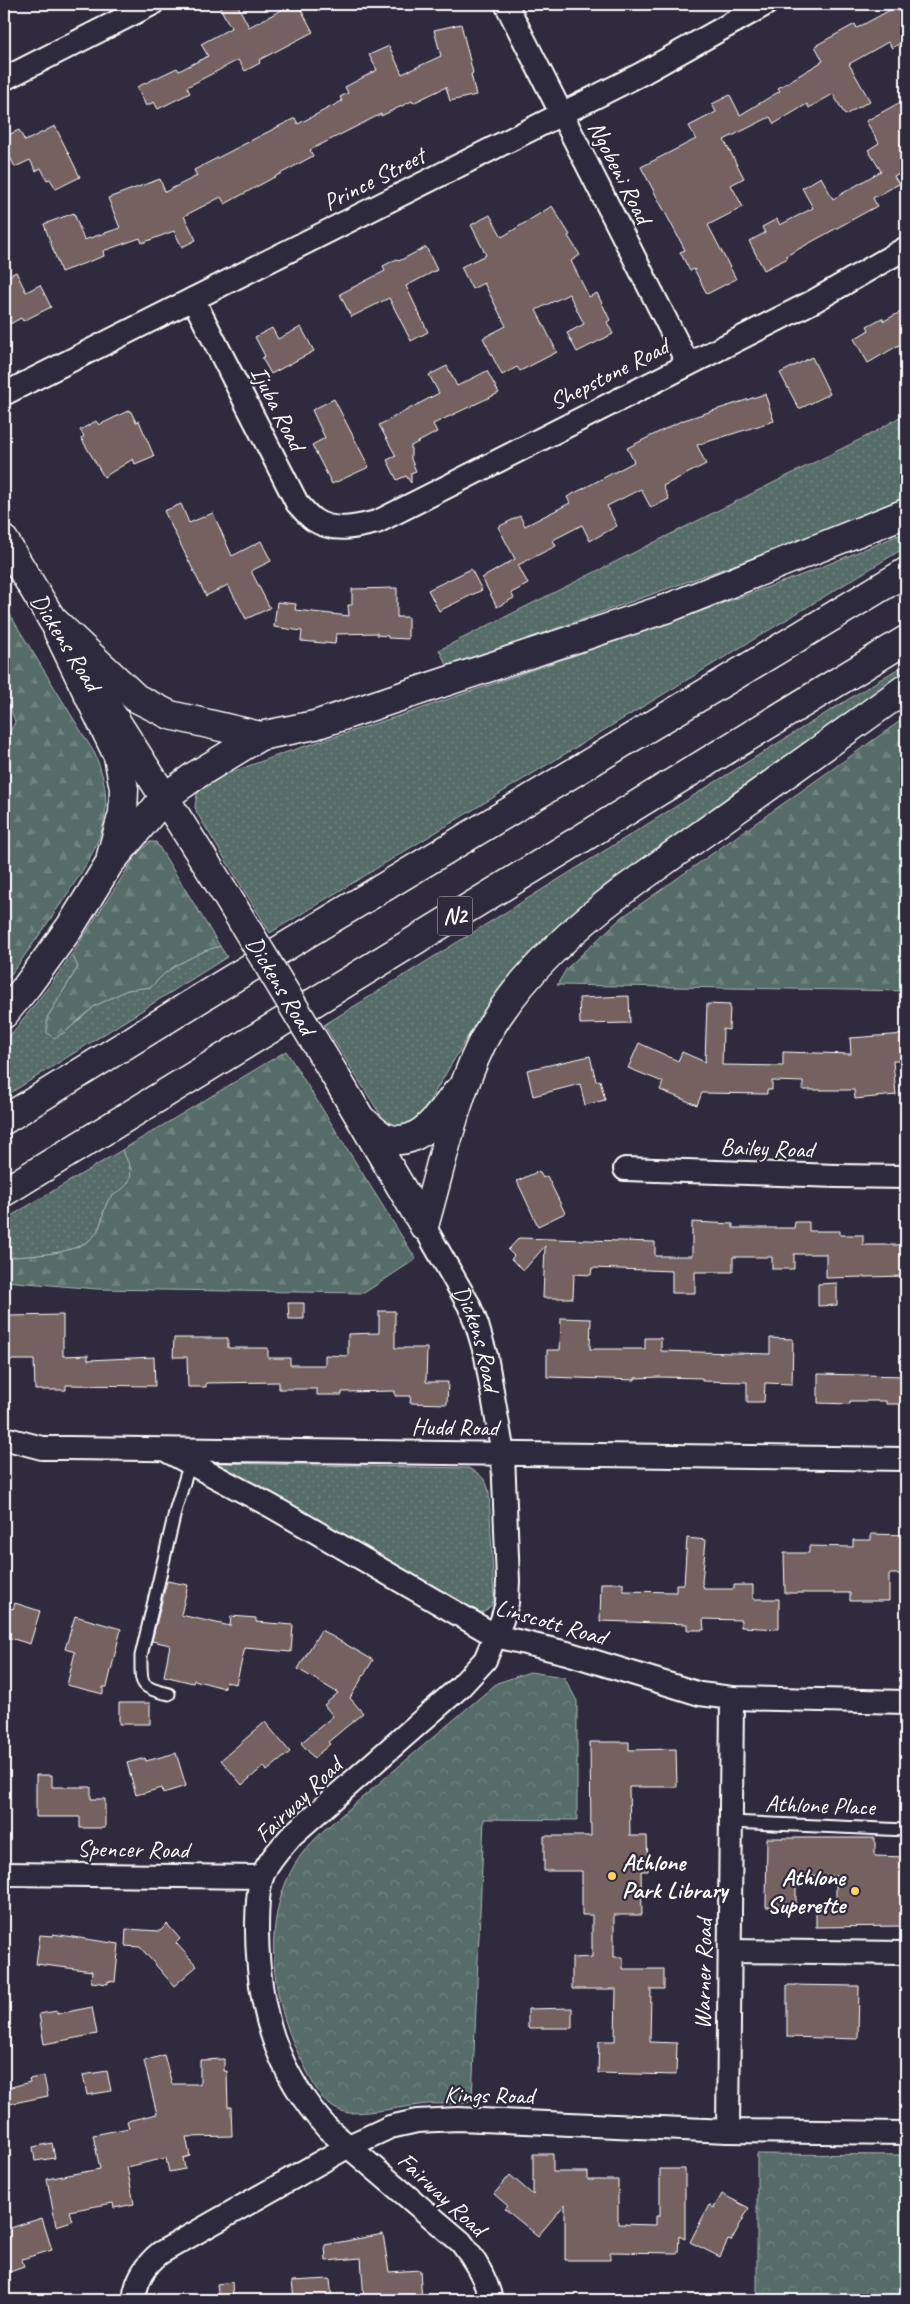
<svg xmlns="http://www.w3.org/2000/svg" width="910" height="2304" font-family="Caveat,sans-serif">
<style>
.grass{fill:url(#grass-dots);stroke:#aab6b3}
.forest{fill:url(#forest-firs);stroke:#aab6b3}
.park{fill:url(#park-crowns);stroke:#aab6b3}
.building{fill:#746261;stroke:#fff}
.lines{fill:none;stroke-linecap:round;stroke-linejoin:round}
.service-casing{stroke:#fff;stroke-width:15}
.minor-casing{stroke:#fff;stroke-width:26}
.tertiary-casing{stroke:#fff;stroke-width:31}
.motorway-casing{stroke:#fff;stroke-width:31}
.service{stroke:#2f2a3d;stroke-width:11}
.minor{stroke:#2f2a3d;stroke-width:22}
.tertiary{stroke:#2f2a3d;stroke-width:28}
.motorway{stroke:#2f2a3d;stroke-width:28}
.tertiary-bridge-casing{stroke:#fff;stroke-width:31;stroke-linecap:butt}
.tertiary-bridge{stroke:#2f2a3d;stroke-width:28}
.poi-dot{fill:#ffd166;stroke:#2f2a3d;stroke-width:2}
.labels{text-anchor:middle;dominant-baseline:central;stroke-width:4.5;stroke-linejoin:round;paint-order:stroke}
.shield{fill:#2f2a3d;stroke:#c1bfc5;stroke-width:1}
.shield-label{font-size:22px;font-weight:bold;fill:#fff}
.street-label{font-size:24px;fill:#fff;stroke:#2f2a3d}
.poi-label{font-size:24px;font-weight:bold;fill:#fff;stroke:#2f2a3d;text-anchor:start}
</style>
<defs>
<pattern id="grass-dots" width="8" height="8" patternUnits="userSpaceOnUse" patternTransform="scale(1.25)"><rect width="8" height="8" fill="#566c67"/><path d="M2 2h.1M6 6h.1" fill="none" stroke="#6f827e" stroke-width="1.8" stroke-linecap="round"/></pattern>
<pattern id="forest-firs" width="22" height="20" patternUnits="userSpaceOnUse" patternTransform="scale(1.25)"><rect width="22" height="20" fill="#566c67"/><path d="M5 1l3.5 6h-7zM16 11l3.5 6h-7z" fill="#6f827e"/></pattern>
<pattern id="park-crowns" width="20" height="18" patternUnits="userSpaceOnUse" patternTransform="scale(1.25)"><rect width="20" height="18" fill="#566c67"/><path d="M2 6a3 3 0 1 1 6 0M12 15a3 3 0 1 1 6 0" fill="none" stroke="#6f827e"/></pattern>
</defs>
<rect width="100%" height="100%" fill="#2f2a3d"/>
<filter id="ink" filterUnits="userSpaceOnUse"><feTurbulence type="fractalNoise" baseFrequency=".02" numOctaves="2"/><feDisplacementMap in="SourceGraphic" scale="10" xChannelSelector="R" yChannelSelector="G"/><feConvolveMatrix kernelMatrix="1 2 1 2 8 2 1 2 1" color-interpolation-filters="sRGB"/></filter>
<g filter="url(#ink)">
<path class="grass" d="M906,413V498L776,550L448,667L439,650L875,432Z
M906,532V547L270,933L197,813L195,807L197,794L210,780L287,752L411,712L668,623L807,573Z
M902,666L905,671L605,885L555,928L511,975L474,1026L419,1119L397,1129L385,1122L324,1025Z
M220,946L227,957L4,1097V1043L47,989L72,954L78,967L47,1018L64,1033L95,1006L127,990L151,987L165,973L178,964L204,951Z
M122,1150C130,1165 137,1178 121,1190C117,1193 112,1196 109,1199C103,1209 103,1222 97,1232C82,1256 30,1255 4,1258V1220Z
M212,1463L468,1468C480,1473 487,1480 489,1492L494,1596L492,1605L484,1612H473Z"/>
<path class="forest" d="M4,605L95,754C121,816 96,851 62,902C43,930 24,957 4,984V743L15,722L4,691Z
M906,717V991L557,985L567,968L621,918Z
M150,842H156L220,946L204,951L178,964L165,973L151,987L127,990L95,1006L64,1033L54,1038L47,1033V1018L78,967L72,954L137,854Z
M286,1051L416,1259L364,1293L97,1289L4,1281V1258C30,1255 82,1256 97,1232C103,1222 103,1209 109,1199C112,1196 117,1193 121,1190C137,1178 130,1165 122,1150Z"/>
<path class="park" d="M530,1672L564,1677L577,1701V1820L484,1819L472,2100C455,2106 444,2103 427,2104C401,2107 374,2113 348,2113C344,2112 338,2110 334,2108C318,2098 310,2077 302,2061C270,2001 259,1914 301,1855C307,1846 317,1838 324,1830L497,1683Z
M757,2154L906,2155V2300H757Z"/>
<path class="building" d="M218,4H237L249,27L293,4H298L313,32L259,60L260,63L245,71L238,60L187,87L190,93L158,109L154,102L146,106L137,87L177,68L179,71L208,56L201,44L231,28Z
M901,4H906V40L892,48L888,42L849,64L870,101L845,115L833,94L809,108L807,104L774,124L770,117L724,140L744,178L731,185L743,207L708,225L736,279L707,294L694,269L690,271L680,252L685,250L641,167L696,139L689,126L716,112L712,104L730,95L740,115L780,91L778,88L823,61L815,46L855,24L857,28Z
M461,24L473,73L471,74L476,95L450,101L446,87L413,103L412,101L381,116V114L310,150L313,156L225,204L221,197L184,216L196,240L182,247L174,231L142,243L140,238L103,251L104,256L61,272L44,224L74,213L84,240L120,228L108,198L160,179L165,192L197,176L194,170L295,118L298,124L342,101L340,97L348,93L345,87L377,70L369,55L389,46L402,74L441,56L434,30Z
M906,99V170L894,176L899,184L873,198L877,206L786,256L788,258L764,270L749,241L765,233L762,227L777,219L780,225L813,208L802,188L821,177L833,199L881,171L868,150L879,143L866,121Z
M55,126L80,177L56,189L50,179L47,180L41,168L36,171L30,160L15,167L4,145V137L19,130L25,141Z
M552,206L570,235L568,236L580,255L571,261L589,297L597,293L610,320L607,322L613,334L577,352L567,333L584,324L569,294L536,310L557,352L520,371L517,367L502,375L483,338L506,326L484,283L472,289L461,267L486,255L471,225L490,215L502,237Z
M426,247L437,270L406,286L428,332L411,341L389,298L351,317L340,294L385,271L383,266L397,259L399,261Z
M16,272L26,292L40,285L51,307L23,321L21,318L10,324L4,311V278Z
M906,309V341L868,363L854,339L869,330L867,326L882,318L884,321Z
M301,327L314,351L271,374L262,358L265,356L255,337L272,328L278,339Z
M812,357L830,394L799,409L780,373Z
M447,366L457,386L487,371L499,393L433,424L437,432L411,446V459L416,471L411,473V483L406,476L397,480L387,460L396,456L379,425L439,393L429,375Z
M765,394L774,421L697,445L706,464L663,486L669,499L651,508L641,489L607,506L617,526L590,541L582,525L553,540L556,546L518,565L528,584L511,593L514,598L497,607L482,578L515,559L498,527L520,516L525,526L570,503L567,497L634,462L627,448L681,421Z
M334,399L369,467L332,484L312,445L325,438L312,410Z
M130,410L136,422L139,421L154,456L135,464L133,459L104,477L81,438L84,436L80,430L96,421L99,425Z
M181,504L189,523L213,513L232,556L261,541L271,561L251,571L270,608L246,619L228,585L206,596L164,511Z
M471,569L482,590L439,611L428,590Z
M397,588V617H408V639L388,638V636L377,635V633L336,634L335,644L301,641L302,631L274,627L277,602L296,604L295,610L349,616L348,605H352V589Z
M629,996L630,1023L580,1024L579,998Z
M707,1004L730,1005L729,1030L723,1029L722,1065L783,1066V1052L851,1054L850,1038L906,1034V1061H893L896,1095L855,1099L854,1090H803V1082L772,1081V1090H767V1094L702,1093L697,1105L660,1090L663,1082L628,1068L639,1043L678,1061L682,1052L705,1062Z
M590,1056L596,1081L600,1080L605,1100L585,1105L580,1084L533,1096L527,1070Z
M539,1171L543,1178L547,1176L565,1213L538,1226L517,1181Z
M692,1222L733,1224V1228H794L795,1222H809V1231H840V1235H863V1245H906V1276L826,1278V1254H794V1269H772V1257H733V1272H695V1293H672V1271L592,1268L591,1275L574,1274L573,1298H543L545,1246L524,1270L511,1259L514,1256L508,1250L519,1238L655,1242V1256H692Z
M837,1283V1305L818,1306V1284Z
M288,1303H304V1319H289Z
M379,1311H395V1348H427L426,1382H448L447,1404L410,1403L411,1396H395V1391L342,1392V1395H317V1389H279V1382L206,1383V1387H188L187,1357H173L174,1338H228V1348H268V1358H290V1365H325V1355L348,1356V1334L379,1333Z
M63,1315V1356L88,1355V1360L154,1357L155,1386L66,1385V1390H35L34,1360H4V1332H9V1316Z
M561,1318L591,1319L590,1349H645V1338H661V1351L770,1354V1338L793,1339L792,1384L765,1383L764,1402H747V1382L702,1381V1378L660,1377L635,1378V1380L547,1377V1350H560Z
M818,1374L906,1376V1404H886V1401H850V1404L818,1403Z
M871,1534L906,1535V1574H889V1601H850V1593H785L784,1553H809V1546L853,1547V1540H871Z
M687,1538L706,1540L702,1582L704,1589H734V1585H753V1599H779V1629L741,1627V1620L703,1619L704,1630H687V1624L600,1621L601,1583H623V1591L676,1592V1584H684Z
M167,1581L188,1585L181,1615L230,1626L231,1616L256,1618V1622L293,1625L291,1652L245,1648L236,1684L226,1682L224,1688L194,1680L193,1683L164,1676L170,1645L152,1641Z
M15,1603L40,1611L30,1644L4,1636V1606L13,1609Z
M75,1616L121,1629L107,1687H103V1694L67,1685L75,1652L65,1649Z
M321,1630L373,1660L350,1698L363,1713L328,1742L330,1744L314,1758L301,1743L333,1716L324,1705L338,1693L298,1669Z
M119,1703H150V1724H119Z
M265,1722L290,1752L267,1771L264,1766L242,1785L221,1760Z
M590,1742H629V1750L676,1749L677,1787H629L630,1836H647L648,1871H641L642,1915H614V1957H623V1969H664V1989H651L650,2042L677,2043L676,2075L598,2073L599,2041H615L616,1989H572V1958L592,1957V1915H582V1871H544V1836H591Z
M176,1753L186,1786L163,1793L162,1788L136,1795L127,1763L145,1758L146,1761Z
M36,1775H52V1787H91V1799H105V1828H80V1817H36Z
M767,1838H875V1856L906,1857V1926L816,1927V1907H836V1876L796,1875V1907H766Z
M167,1924L180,1939L176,1943L197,1966L174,1986L140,1947L125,1946L126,1929L160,1931Z
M53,1934L119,1944L115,1982L108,1981V1984L91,1982L92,1971L36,1964L40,1935L53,1936Z
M787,1985L859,1986L858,2039L787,2037Z
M92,2007L97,2034L44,2044L39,2014L57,2011V2014Z
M572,2008V2028H528V2009Z
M164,2055L172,2084H200V2060L224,2059V2071H227L228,2107H231L232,2136L186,2137L190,2156L183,2158L185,2169L169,2172L166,2158L127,2167L134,2204L114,2208L113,2203L69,2211L72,2221L56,2226L47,2179L100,2169L93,2135L129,2128L127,2121L157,2114L144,2061Z
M107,2071L111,2091L87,2095L83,2075Z
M44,2076L48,2096L4,2105V2089L30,2082L29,2079Z
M52,2143L55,2158L35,2161L33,2147Z
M533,2154H553V2172H588V2180H618V2224L656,2225V2216H660V2169H685V2239L679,2236L678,2253L610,2252V2260H565V2204L538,2236L505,2209L508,2206L494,2194L510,2175L533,2195Z
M722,2194L749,2208L731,2241L728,2240L720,2257L690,2242L709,2205L714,2208Z
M42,2218L52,2250L22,2259L24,2267L4,2274V2230Z
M383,2234L389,2272L420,2270L422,2300H364L361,2258L326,2261L325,2245Z
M330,2279L332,2300H294L292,2281Z
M232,2282L233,2300H219L217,2284Z"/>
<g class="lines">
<g class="service-casing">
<path id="service" d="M169,1694C139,1687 141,1685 141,1656L176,1508L190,1463
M731,1822L906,1830"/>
</g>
<g class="minor-casing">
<g id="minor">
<path d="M506,4L688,364"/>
<path d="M4,79L152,4"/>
<path d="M193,299L297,503C302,508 308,516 314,520C334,533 357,527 377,522L814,301L906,248"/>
<path d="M4,394L641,74L766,4"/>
<path d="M625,1169L837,1176L906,1177"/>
<path id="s1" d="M424,1226L469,1305L477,1325L486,1356L503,1454L508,1581L507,1603L502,1620L485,1660L460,1687L292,1835C281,1848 270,1859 263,1874C257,1888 257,1916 257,1931C258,2008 275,2071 328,2129L461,2242C475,2260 486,2278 491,2300"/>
<path d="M4,1438L42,1448H67L906,1459"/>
<path d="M169,1452L271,1506L496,1636L567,1653L700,1694L732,1698L906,1702"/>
<path d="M4,1874L262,1877"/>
<path d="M730,1951L906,1953"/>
<path d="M728,2131L732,1698"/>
<path d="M134,2300C136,2280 144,2266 160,2253L349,2146L390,2127L417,2121L458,2119L728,2131L906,2133"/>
</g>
</g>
<g class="tertiary-casing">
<path id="tertiary" d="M4,540L64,639
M95,688L225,893
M333,1072L424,1226"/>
</g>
<g class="motorway-casing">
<path id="motorway" d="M52,619L136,698L170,715L260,736L315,725L668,608L906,513
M58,632L118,756L124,789L123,813L111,856
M4,1014L27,986L70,927L109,864L165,797L196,775L260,736
M4,1120L225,983L906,572
M362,1120C369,1125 376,1133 384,1137C417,1151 440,1114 457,1092
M4,1192L906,640
M424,1226C441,1167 455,1099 481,1045C511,985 571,930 624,890L906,688"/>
</g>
<use href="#service" class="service"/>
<use href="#minor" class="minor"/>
<use href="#tertiary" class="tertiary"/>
<use href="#motorway" class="motorway"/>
<g class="tertiary-bridge-casing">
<g id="tertiary-bridge">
<path id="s2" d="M225,893L333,1072"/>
</g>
</g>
<use href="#tertiary-bridge" class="tertiary-bridge"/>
</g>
</g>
<g class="poi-dot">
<circle cx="612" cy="1876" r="5"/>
<circle cx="855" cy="1891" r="5"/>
</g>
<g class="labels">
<rect class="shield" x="437.5" y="896.5" width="35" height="39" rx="4"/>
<g class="shield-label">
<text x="455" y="916">N2</text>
</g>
<g class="street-label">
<text transform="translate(620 172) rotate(63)">Ngobeni Road</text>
<text transform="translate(374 179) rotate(-27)">Prince Street</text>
<text transform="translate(609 374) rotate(-27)">Shepstone Road</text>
<text transform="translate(278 408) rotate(63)">Ijuba Road</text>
<text transform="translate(66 642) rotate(58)">Dickens Road</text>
<text stroke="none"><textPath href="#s2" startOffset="108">Dickens Road</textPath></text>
<text transform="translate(767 1148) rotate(2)">Bailey Road</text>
<text stroke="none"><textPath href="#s1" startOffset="125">Dickens Road</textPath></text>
<text transform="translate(455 1427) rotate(1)">Hudd Road</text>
<text transform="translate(551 1622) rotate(16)">Linscott Road</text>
<text transform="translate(298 1800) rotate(-44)">Fairway Road</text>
<text transform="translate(820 1805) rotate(2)">Athlone Place</text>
<text transform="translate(133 1849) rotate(1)">Spencer Road</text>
<text transform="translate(703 1974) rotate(-89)">Warner Road</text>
<text transform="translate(489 2095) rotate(1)">Kings Road</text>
<text transform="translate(442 2194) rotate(43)">Fairway Road</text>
</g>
<g class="poi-label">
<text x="622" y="1862">Athlone<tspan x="622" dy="28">Park Library</tspan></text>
<text x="845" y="1877" text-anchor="end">Athlone<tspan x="845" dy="28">Superette</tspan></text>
</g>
</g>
<rect width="910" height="2304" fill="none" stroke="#2f2a3d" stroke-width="20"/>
<rect x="10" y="10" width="890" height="2284" fill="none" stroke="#fff" stroke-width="2" filter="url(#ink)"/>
</svg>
